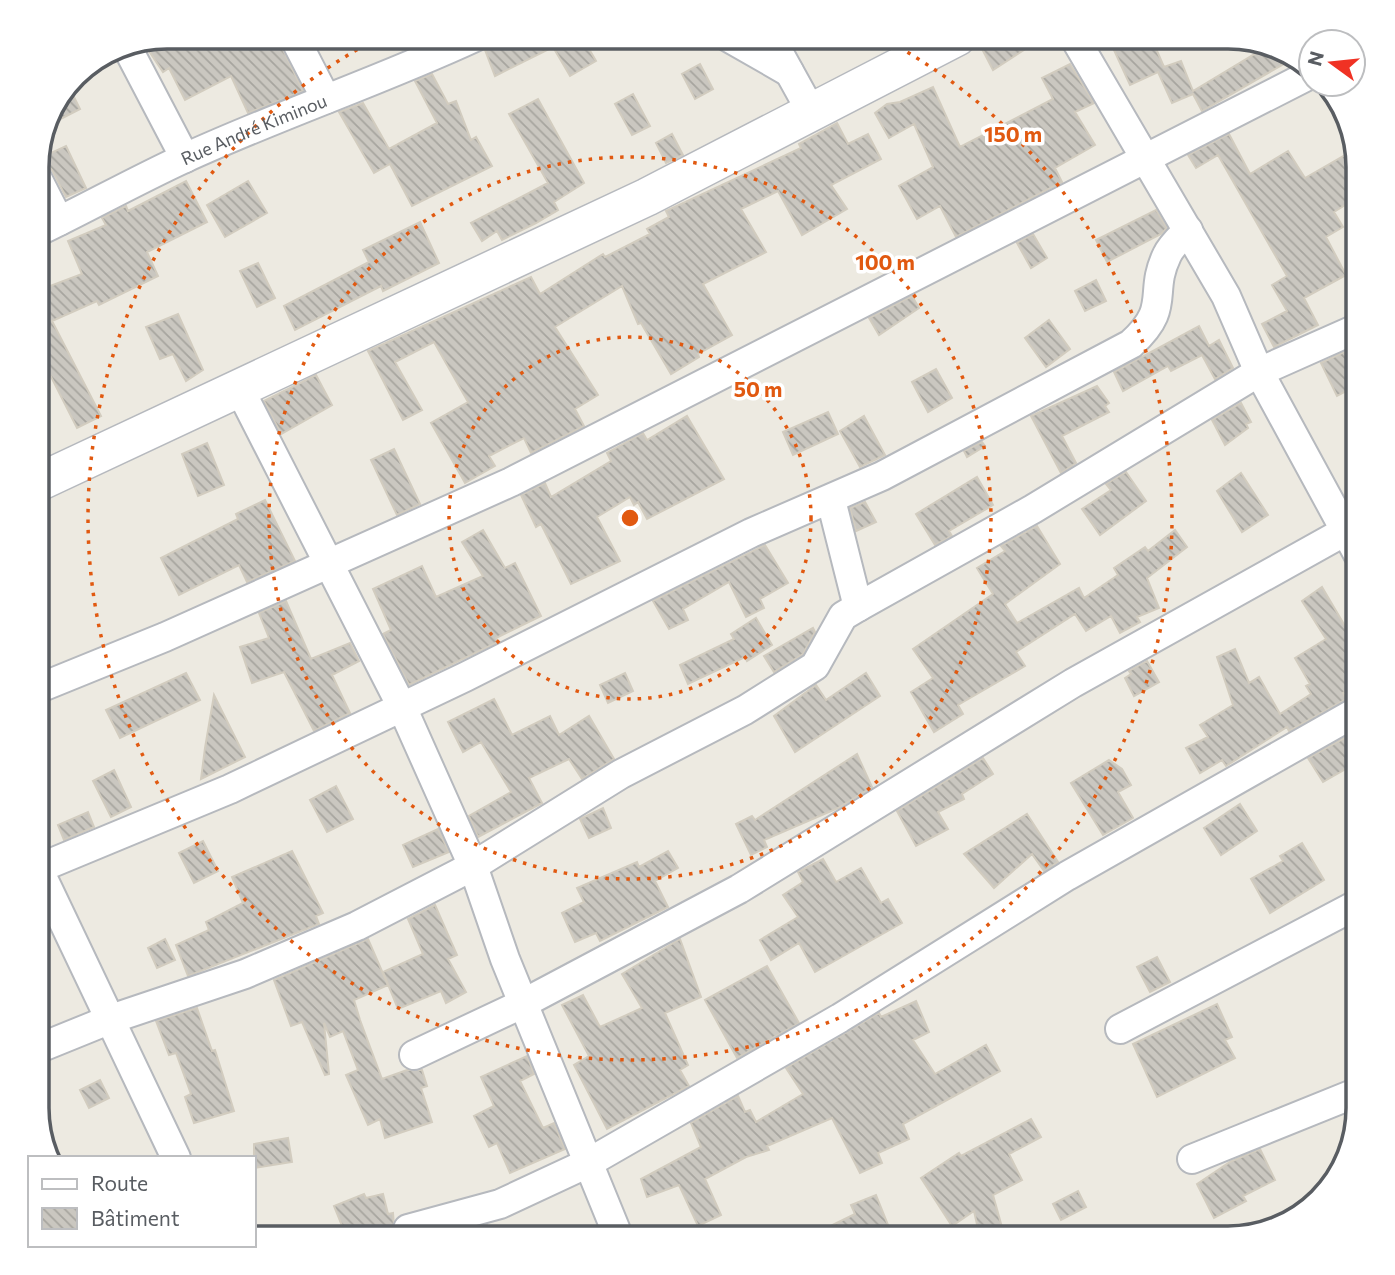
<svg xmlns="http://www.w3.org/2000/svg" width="1395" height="1275" font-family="Commissioner,sans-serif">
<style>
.building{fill:url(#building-back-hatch);stroke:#d2ccbf;stroke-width:2}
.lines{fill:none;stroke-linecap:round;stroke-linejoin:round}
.minor-casing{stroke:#b6b9be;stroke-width:32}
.tertiary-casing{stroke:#b6b9be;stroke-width:40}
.minor{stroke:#fff;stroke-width:28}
.tertiary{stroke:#fff;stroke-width:37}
.ring{fill:none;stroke:#e15910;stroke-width:3.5;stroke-dasharray:3.5 7}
.labels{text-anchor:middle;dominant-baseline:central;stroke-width:7;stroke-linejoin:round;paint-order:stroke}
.street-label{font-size:18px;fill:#595d62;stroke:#fff}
.rim{fill:none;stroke:#595d62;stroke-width:3.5}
.centre{fill:#e15910;stroke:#fff;stroke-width:3.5}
.ring-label{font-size:21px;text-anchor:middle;font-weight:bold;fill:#e15910;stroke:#fff;stroke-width:7;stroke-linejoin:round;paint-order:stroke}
</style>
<defs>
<pattern id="building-back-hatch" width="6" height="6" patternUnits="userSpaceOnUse" patternTransform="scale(1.75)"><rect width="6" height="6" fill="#cac7c0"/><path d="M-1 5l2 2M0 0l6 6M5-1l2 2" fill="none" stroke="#a7a59f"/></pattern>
</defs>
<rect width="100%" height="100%" fill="#edeae1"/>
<path class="building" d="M167,37H209L217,49L243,37H277L303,91L248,113L231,76L185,100L169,68L163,72L145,45Z
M505,37H582L596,61L570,76L553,47L495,76L485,50L490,43Z
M1001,37H1044L993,70L981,47Z
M1108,37H1151L1164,67L1181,61L1193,91L1263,49L1289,61L1202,111L1193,94L1172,103L1158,72L1130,85Z
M700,64L713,89L695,99L682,74Z
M1070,64L1094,103L1075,112L1095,145L1055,168L1062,182L956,237L940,206L917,219L899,186L933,167L914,124L889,138L875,113L887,104L900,102L933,87L960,147L1053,99L1042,78Z
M432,74L448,104L456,101L471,140L476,137L492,166L412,206L390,164L374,173L339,112L363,103L389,149L437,123L415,81Z
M68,85L80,109L45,127L50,110Z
M633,94L650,126L632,135L615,104Z
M538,99L584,183L554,202L558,210L536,223L502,240L497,231L482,241L471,223L548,183L509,114Z
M837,123L848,144L868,134L881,159L831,185L847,209L802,235L778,191L741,209L766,252L703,284L732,335L698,354L699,357L671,374L641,323L638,324L622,286L555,327L598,395L575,409L584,426L531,453L524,438L489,456L495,466L465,483L431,423L468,402L434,342L395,362L422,410L403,420L368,351L531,277L540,294L603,254L605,257L650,234L647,229L669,217L666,211L801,148L799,144Z
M672,134L683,155L666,163L656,143Z
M1229,134L1250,174L1288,151L1305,178L1354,150L1358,159V197L1334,212L1343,227L1326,237L1346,275L1304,298L1318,325L1274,347L1262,324L1287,311L1272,285L1287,276L1218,155L1196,168L1188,155Z
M66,146L86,188L66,197L52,170L40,158Z
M186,181L207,222L147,252L158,276L99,305L97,301L52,321L101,416L77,428L37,349V291L82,274L68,241L106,225L102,218L126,206L128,211Z
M248,181L267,213L225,237L207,205Z
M1156,210L1167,228L1161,234L1107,262L1096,240Z
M420,222L439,263L383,291L381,286L295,330L284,306L369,262L363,250Z
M1033,234L1047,258L1031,268L1017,243Z
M258,263L275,298L257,307L240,271Z
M1096,280L1106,301L1085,311L1075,291Z
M912,296L919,308L879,335L869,318Z
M178,314L203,370L186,381L173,354L160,359L146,327Z
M1049,320L1070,349L1046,367L1025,338Z
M1199,326L1209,346L1219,340L1233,368L1215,379L1202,355L1171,371L1168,366L1123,391L1114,372Z
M1346,351L1350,359L1358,355V385L1337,396L1321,363Z
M936,369L952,398L928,412L912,382Z
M316,375L332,405L281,434L264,401Z
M1097,386L1109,403L1105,406L1109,412L1062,436L1076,463L1061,473L1031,416Z
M1241,403L1251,422L1246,424L1248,428L1225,445L1212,420Z
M828,412L838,434L793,455L783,432Z
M687,416L724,479L647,519L638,502L634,505L630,497L597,517L620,561L571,584L541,524L536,527L521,495L545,483L551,497L611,461L607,453L643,433L647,440Z
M864,416L885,455L860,467L840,431Z
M982,442L985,446L967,457L964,451Z
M207,443L224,485L198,496L182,454Z
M394,449L420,504L397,515L371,460Z
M1126,472L1146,501L1100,535L1082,509L1111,490L1106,484Z
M1241,473L1268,515L1242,532L1217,491Z
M977,477L993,505L949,531L952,536L935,545L916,514Z
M265,500L295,561L247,582L239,565L179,595L161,558L238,519L236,514Z
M865,502L876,522L856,531L850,508Z
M1037,526L1060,564L1005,604L1017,623L1079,588L1084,598L1118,575L1114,568L1145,547L1148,551L1175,530L1187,547L1147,578L1159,608L1137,617L1140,622L1120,633L1111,616L1086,631L1075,614L1016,652L1025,666L958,705L963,714L934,732L911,692L933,678L913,649L993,594L977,568L1005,551L1001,546Z
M483,530L505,568L515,563L541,616L496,638L498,642L409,685L383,634L391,630L373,589L422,566L436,597L483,576L462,542Z
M765,545L788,583L760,599L764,608L746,617L729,582L683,609L688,620L669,629L653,601Z
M1322,587L1358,648V685L1343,693L1346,699L1289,731L1287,727L1226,766L1222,760L1200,773L1186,748L1208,737L1200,725L1233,705L1217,657L1235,649L1249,683L1259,677L1280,714L1311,694L1306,686L1310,684L1295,658L1326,639L1302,601Z
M286,601L311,659L350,643L359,661L332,675L350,713L314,731L284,672L252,683L240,647L269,638L259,613Z
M756,618L772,645L747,661L745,657L688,684L680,665L734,639L731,634Z
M813,628L815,632L803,654L774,672L764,656Z
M1147,661L1159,682L1134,696L1125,678L1131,674L1129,671Z
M186,673L200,700L120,738L106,710Z
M625,673L633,691L608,703L600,685Z
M866,673L880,696L795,752L774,716L816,685L826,700Z
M214,695L245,757L201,779L205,748Z
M494,699L512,735L550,716L559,735L589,716L614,759L582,779L569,759L529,778L542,803L478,837L469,816L511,792L481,742L463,752L448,722Z
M1357,731L1358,762L1323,782L1308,758Z
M857,754L872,787L838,808L764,840L767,847L751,855L736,824L752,816L755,820Z
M983,758L993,774L962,794L964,799L938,812L948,829L916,846L897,811Z
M1109,760L1122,769L1131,785L1118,792L1133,818L1103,835L1071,783Z
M114,770L131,807L111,817L93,781Z
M336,786L353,819L327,832L310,800Z
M1240,804L1257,831L1221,855L1204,828Z
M603,808L611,828L589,838L580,819Z
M88,812L94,827L64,840L58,825Z
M1027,814L1058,862L1044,871L1032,854L994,888L964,854Z
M438,829L449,852L413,867L403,845Z
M203,841L218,871L194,883L179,853Z
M1302,843L1324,880L1270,913L1251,879L1283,861L1280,856Z
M292,851L323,913L316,916L319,924L188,976L176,945L209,930L206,922L243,903L232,877Z
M668,851L678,868L655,881L668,907L600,941L596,933L575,942L562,913L584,902L577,888L637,862L639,867Z
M823,859L836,882L861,868L881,903L888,899L902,923L815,972L799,943L771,960L760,940L798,917L783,895L803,882L798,872Z
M435,905L457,955L448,959L466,992L446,1003L441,991L398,1009L383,972L423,954L408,919Z
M165,939L175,960L157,968L148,948Z
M368,939L388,985L354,1000L360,1020L382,1079L407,1070H422L427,1086L421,1088L432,1122L385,1138L380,1119L368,1125L346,1075L358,1070L343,1031L330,1037L324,1023L329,1074L325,1075L302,1022L291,1026L274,980Z
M680,939L701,997L665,1013L688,1065L680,1070L689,1086L607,1129L574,1065L589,1056L562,1005L583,995L600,1027L642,1008L622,974Z
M1157,957L1170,982L1150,992L1137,967Z
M767,966L799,1023L737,1058L705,1000Z
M916,1001L929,1032L913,1040L935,1074L986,1045L1000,1071L903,1124L909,1139L878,1153L882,1163L860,1173L832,1118L767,1146L769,1150L746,1157L705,1179L721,1215L698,1226L679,1185L647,1197L641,1179L701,1147L691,1123L738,1096L745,1112L750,1110L756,1122L803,1094L786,1068L879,1013L881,1017Z
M1217,1004L1232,1037L1225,1040L1235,1058L1157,1097L1133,1044Z
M197,1008L212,1051L215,1050L234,1111L194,1123L185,1097L191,1094L176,1053L169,1055L156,1021Z
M527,1056L534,1074L520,1081L543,1128L554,1123L565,1149L510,1173L497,1143L489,1147L474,1116L494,1106L481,1077Z
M100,1080L109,1098L89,1108L80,1090Z
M1031,1119L1041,1137L1009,1154L1022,1180L993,1195L1005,1238H980L974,1211L952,1226L921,1178L959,1153L961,1156Z
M288,1138L292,1162L254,1168V1144Z
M1260,1149L1275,1180L1243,1196L1246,1201L1214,1218L1197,1184L1230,1162Z
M1078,1191L1086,1207L1061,1220L1053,1204Z
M364,1194L366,1198L383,1194L388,1214L393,1213L395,1238H347L334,1206Z
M876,1195L890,1230L869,1238H806L855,1214L851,1205Z
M487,1225L491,1238H471L469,1230Z"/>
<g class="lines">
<g class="minor-casing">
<g id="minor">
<path d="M294,37L326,99"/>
<path d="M728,37L789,72"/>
<path d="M770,37L812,113"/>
<path d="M1074,37L1226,296L1259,372L1358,554"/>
<path d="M129,51L185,158"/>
<path d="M37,178L59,221"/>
<path id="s1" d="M37,232C87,208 135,181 185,158C281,114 380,81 475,37"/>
<path d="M238,386L402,707L473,866L505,959L619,1238"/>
<path d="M831,500L858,607"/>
<path d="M37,689L165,637L511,482L1311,74"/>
<path d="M37,866L176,1158"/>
<path d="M37,869L230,789L465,677L751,533L882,476L1131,344C1172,307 1148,294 1167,255C1171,246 1181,237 1188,230"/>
<path d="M1120,1029L1358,904"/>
<path d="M37,1049L111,1019L245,974L357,926L473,866L621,774L745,710L815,666L843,616L858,607L1033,509L1259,372L1358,328"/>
<path d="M414,1055L524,1003L739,889L1073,683L1358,524"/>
<path d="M1192,1159L1358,1092"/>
<path d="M408,1229L500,1204L588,1163L840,1018L1067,876L1358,711"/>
</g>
</g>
<g class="tertiary-casing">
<path id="tertiary" d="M37,483L647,197L957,37"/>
</g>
<use href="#minor" class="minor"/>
<use href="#tertiary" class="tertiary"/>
</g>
<g class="ring">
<circle cx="630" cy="518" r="181"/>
<circle cx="630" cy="518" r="361"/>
<path d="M880 37A542 542 0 1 1 380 37"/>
</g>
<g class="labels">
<g class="street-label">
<text stroke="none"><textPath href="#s1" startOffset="240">Rue André Kiminou</textPath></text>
</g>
</g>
<path d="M0 0H1395V1275H0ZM167 49H1228A118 118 0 0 1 1346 167V1108A118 118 0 0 1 1228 1226H167A118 118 0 0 1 49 1108V167A118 118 0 0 1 167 49Z" fill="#fff" fill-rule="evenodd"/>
<path class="rim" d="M167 49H1228A118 118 0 0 1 1346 167V1108A118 118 0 0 1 1228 1226H167A118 118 0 0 1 49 1108V167A118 118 0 0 1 167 49Z"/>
<circle cx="630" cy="518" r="10" class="centre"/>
<g class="ring-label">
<text x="1013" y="142">150 m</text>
<text x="885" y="270">100 m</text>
<text x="758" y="397">50 m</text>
</g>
<rect x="28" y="1156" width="228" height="91" fill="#ffffff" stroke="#bdbec0" stroke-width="2"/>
<rect x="42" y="1179" width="35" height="10" fill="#ffffff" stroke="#bdbec0" stroke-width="2"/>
<text x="91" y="1191" font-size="21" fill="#595d62">Route</text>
<rect x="42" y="1208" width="35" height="21" fill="url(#building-back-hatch)" stroke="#bdbec0" stroke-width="2"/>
<text x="91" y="1226" font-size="21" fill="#595d62">Bâtiment</text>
<g transform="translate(1332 63) rotate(285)"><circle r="33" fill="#ffffff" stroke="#bdbec0" stroke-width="2"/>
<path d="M0-5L12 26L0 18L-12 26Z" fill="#f03224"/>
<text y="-10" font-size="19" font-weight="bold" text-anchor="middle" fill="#595d62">N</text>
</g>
</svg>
